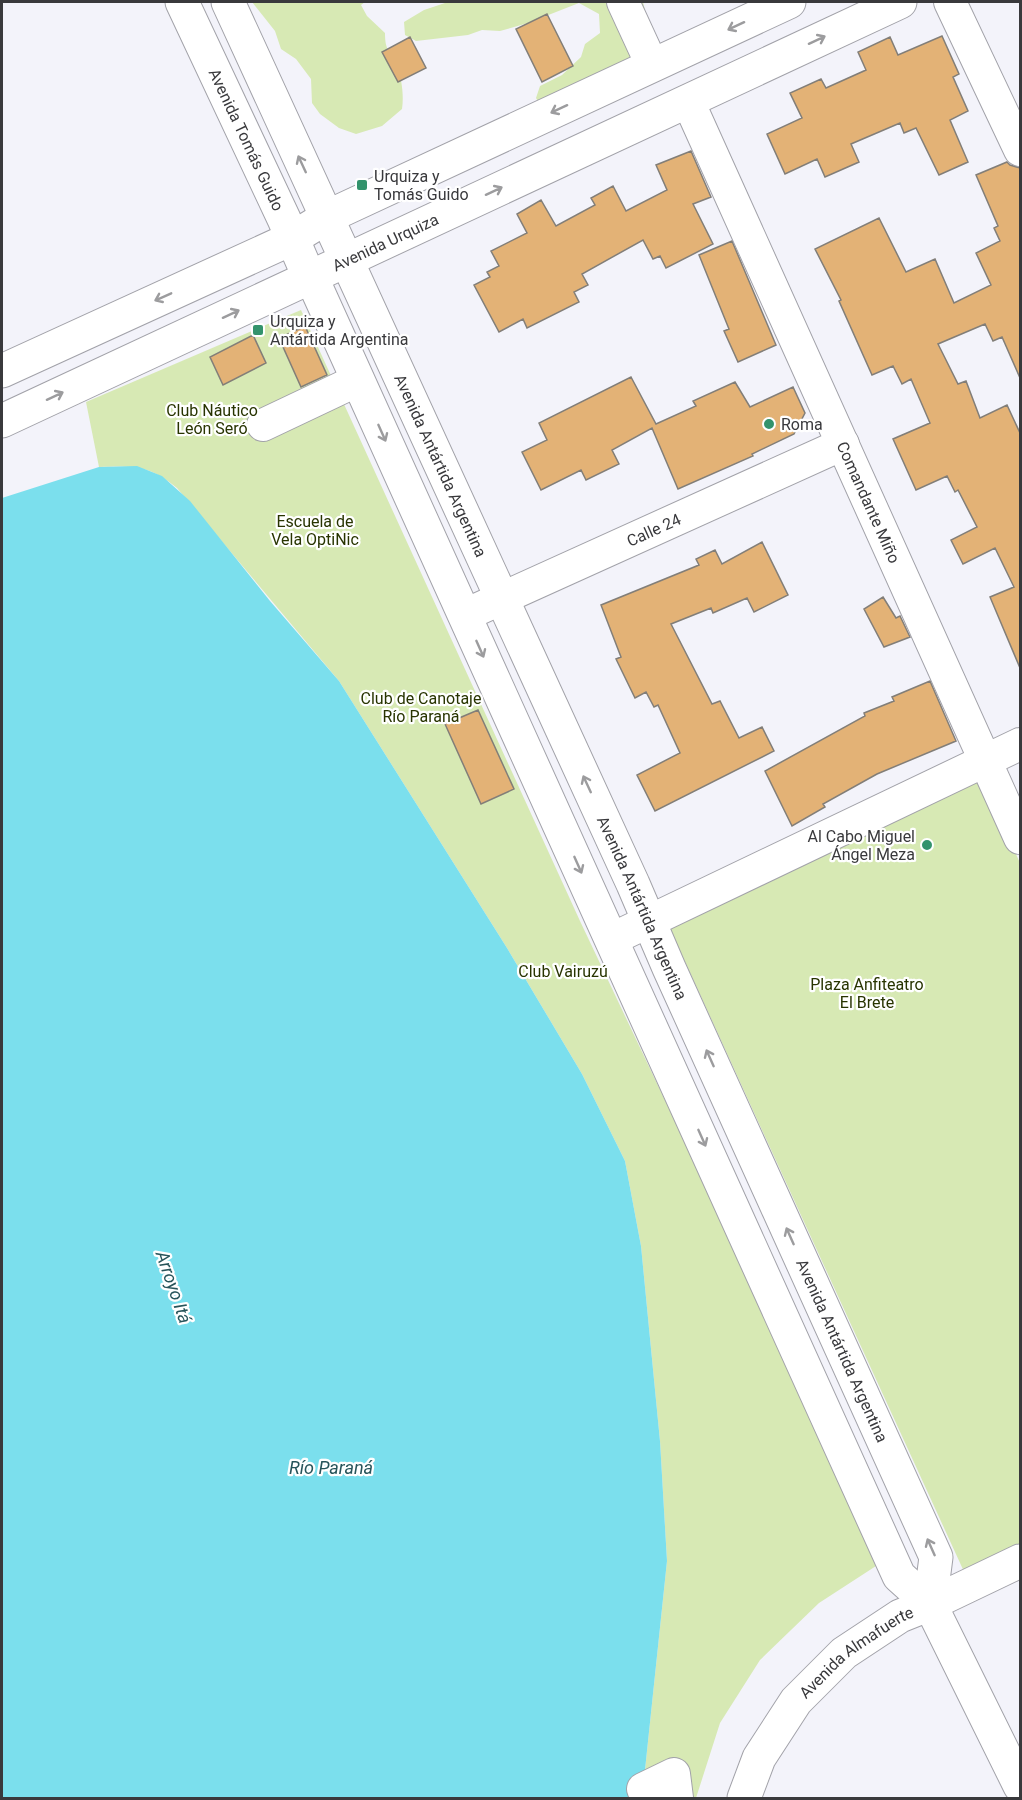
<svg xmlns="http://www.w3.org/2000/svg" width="1022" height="1800" font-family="Roboto,sans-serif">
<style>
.green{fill:#d7e9b4}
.water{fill:#7bdfed}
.building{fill:#e3b276;stroke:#827e78;stroke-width:1.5}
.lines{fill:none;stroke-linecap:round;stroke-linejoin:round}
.minor-casing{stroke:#a2a2a9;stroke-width:34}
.major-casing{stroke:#a2a2a9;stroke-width:35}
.minor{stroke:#fff;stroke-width:32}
.major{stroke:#fff;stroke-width:33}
.oneway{stroke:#9c9c9e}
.poi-dot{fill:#33936c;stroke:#fff;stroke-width:2}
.labels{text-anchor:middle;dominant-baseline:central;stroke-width:4.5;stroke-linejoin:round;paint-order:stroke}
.street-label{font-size:16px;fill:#39393c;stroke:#fff}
.poi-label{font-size:16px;fill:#39393c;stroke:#fff;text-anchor:start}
.park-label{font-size:16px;fill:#283400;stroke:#fff}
.water-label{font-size:18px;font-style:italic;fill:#27545a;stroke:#fff}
</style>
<rect width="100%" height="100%" fill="#f3f3fa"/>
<path class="green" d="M252,2H365L361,5L367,16L385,33C385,51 390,51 396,65C402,77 404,96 402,109L382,126L356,134L339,128L320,114L312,103L311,79L296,59L281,49L275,31Z
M448,2H643L650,31L637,61L540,105L536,98L540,86L562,75L581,57L585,44L600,33L599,14L579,3L528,23L500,31L482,30L468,35L416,41L405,35L404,22L424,10Z
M301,310L580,921L717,1210L876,1566L819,1603L760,1660L720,1723L696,1798H683L643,1789L667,1561L660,1441L641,1246L625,1161L582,1074L507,948L339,681L177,488C149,465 134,466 99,467L86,402Z
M979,773L1020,863V1551L966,1576L665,918Z"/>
<path class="water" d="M137,466L162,476L190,501L270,601L339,681L507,948L582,1074L625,1161L641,1246L660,1441L667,1561L643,1789L646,1798H2V498L99,467Z"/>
<path class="building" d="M547,14L573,66L542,82L516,29Z
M942,36L959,74L953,77L968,111L950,120L968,162L939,175L916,128L904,133L900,123L851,144L859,162L825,177L817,159L785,174L767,134L802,118L790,93L821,79L826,88L866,70L858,52L890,37L898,55Z
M410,37L426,68L398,82L382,52Z
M691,151L711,197L693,204L713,244L666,268L660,256L653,259L643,240L582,274L588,285L574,292L579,302L527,328L523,319L499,332L474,285L490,277L487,272L499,266L491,251L527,233L517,214L541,200L556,226L595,205L591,198L613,186L626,211L667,190L656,165Z
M1007,162L1010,165L1020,168V378L1002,337L993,341L985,324L938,344L958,384L966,381L980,418L1007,405L1020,433V668L990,597L1014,587L995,548L963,564L951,540L977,527L958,490L955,492L947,476L916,490L893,439L930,423L911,379L902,384L893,366L872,375L839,301L841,300L815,249L879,218L906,272L935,259L954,303L991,285L976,253L1000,241L994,228L998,226L976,175Z
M732,241L776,345L738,362L724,331L729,329L699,255Z
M305,326L327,375L301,387L279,338Z
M253,335L266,363L223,385L210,357Z
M631,377L656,424L696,406L693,401L735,382L750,407L793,387L805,413L794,434L752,454L753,456L678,489L652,428L612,450L619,464L586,480L581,470L541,490L522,452L547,440L539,423Z
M762,542L788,595L754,612L747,598L713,613L711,608L671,624L712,704L720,701L739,738L762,727L774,751L655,811L637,775L680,753L658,705L654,707L646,692L635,698L616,659L621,657L601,605L699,565L696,559L715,550L722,564Z
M883,597L896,618L900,616L910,637L884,647L864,609Z
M930,681L956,741L877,774L823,804L825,807L792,826L765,771L865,716L864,713L894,701L892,697Z
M478,710L514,789L481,804L445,724Z"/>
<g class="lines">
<g class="minor-casing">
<g id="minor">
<path d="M623,2L652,65"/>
<path d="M950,2L1020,150"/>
<path id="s1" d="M688,101L1020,838"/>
<path d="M263,425L358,380"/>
<path id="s2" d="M465,615L843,444"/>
<path d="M612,939L1020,744"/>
<path d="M643,1789L674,1774L677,1798"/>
</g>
</g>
<g class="major-casing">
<g id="major">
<path id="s3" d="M182,2L284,219L309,277L315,285L334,327L899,1576L930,1604L1020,1786"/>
<path id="s4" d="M228,2L633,884L669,968L936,1557L930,1604"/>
<path d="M2,371L293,238L327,217L789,2"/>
<path id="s5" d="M2,421L900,2"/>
<path id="s6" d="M744,1798L759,1758L796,1701L844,1653L900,1616L930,1604L1020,1561"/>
</g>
</g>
<use href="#minor" class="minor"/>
<use href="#major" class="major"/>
</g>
<defs><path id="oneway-shaft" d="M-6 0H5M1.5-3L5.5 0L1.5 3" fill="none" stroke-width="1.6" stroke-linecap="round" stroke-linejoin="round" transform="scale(1.5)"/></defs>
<g class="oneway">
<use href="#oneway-shaft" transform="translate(736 26) rotate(155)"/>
<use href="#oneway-shaft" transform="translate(817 40) rotate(-25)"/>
<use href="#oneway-shaft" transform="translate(559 109) rotate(155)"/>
<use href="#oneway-shaft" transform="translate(302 164) rotate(-115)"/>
<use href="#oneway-shaft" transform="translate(494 191) rotate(-25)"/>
<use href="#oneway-shaft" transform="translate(163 297) rotate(156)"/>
<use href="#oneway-shaft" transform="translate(231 314) rotate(-25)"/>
<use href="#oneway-shaft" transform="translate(55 396) rotate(-25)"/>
<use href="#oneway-shaft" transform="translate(382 433) rotate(66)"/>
<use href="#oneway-shaft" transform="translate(480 649) rotate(66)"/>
<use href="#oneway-shaft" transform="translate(587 784) rotate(-115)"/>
<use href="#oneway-shaft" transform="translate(578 865) rotate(66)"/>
<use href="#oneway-shaft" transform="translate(710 1058) rotate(-114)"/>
<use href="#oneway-shaft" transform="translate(702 1138) rotate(66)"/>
<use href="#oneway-shaft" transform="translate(790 1236) rotate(-114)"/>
<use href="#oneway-shaft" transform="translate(931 1547) rotate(-114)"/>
</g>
<g class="poi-dot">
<rect x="356" y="179" width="12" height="12" rx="3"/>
<rect x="252" y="324" width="12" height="12" rx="3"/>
<circle cx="769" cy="424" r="6"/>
<circle cx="927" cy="845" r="6"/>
</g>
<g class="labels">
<g class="street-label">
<text stroke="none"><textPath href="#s3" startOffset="152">Avenida Tomás Guido</textPath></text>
<text stroke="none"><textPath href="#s5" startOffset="423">Avenida Urquiza</textPath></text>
<text stroke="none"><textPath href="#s4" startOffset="510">Avenida Antártida Argentina</textPath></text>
<text stroke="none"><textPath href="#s1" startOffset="440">Comandante Miño</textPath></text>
<text stroke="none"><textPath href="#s2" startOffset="207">Calle 24</textPath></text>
<text stroke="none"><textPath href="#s4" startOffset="996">Avenida Antártida Argentina</textPath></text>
<text stroke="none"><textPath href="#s4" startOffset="1482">Avenida Antártida Argentina</textPath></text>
<text stroke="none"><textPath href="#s6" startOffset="189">Avenida Almafuerte</textPath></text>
</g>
<g class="poi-label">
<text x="374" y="176">Urquiza y<tspan x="374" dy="18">Tomás Guido</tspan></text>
<text x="270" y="321">Urquiza y<tspan x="270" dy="18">Antártida Argentina</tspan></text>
<text x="781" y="424">Roma</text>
<text x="915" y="836" text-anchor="end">Al Cabo Miguel<tspan x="915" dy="18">Ángel Meza</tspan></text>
</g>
<g class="park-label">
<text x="212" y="410">Club Náutico<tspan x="212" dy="18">León Seró</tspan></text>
<text x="315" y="521">Escuela de<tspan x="315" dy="18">Vela OptiNic</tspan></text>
<text x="421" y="698">Club de Canotaje<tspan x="421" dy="18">Río Paraná</tspan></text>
<text x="563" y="971">Club Vairuzú</text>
<text x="867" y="984">Plaza Anfiteatro<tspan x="867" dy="18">El Brete</tspan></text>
</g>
<g class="water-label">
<text transform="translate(174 1287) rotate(71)">Arroyo Itá</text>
<text x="331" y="1467">Río Paraná</text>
</g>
</g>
<rect width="1022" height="1800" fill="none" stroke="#39393c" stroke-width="6"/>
</svg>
